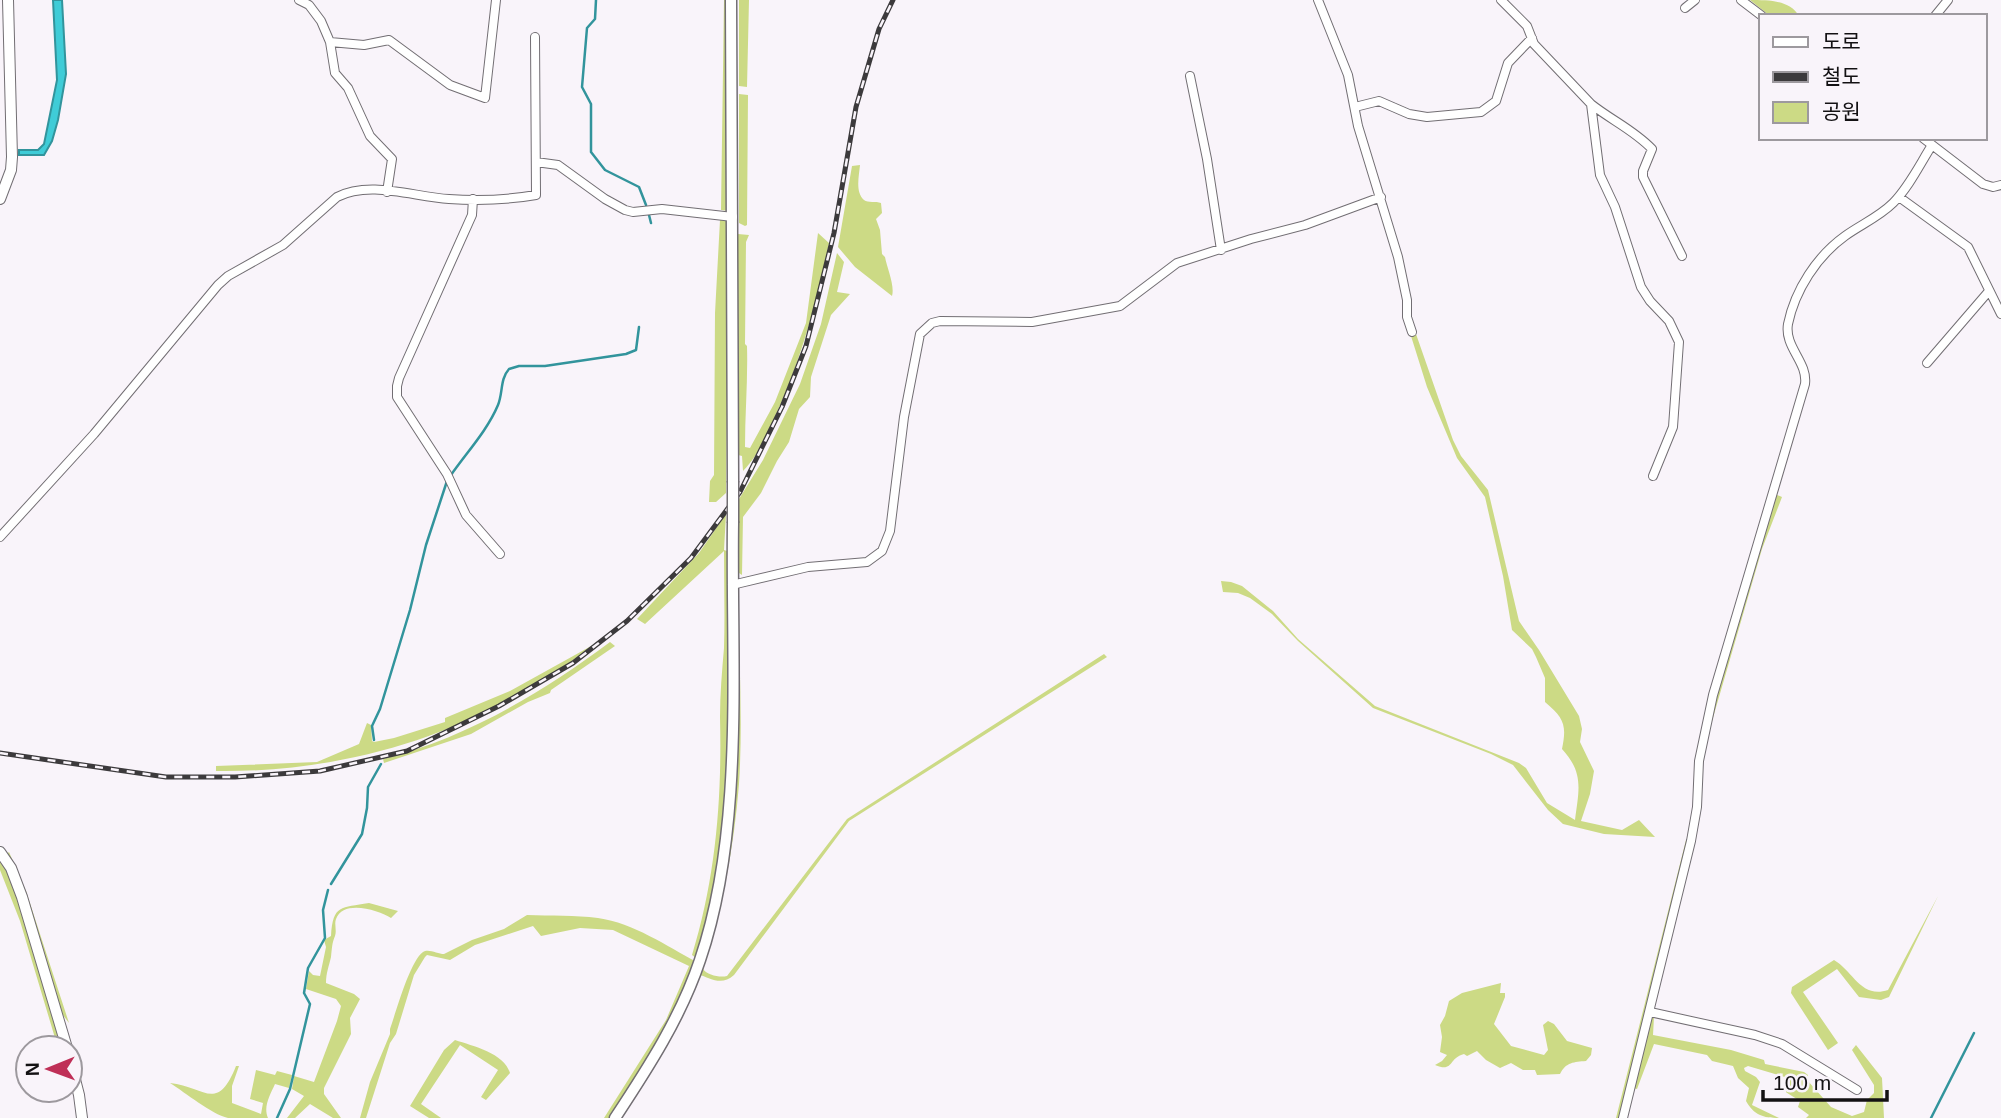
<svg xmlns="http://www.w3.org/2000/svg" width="2001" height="1118" font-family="Helvetica,'Noto Sans KR',sans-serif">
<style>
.green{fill:#ccda85}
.water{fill:#3fccd7;stroke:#32949c;stroke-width:2}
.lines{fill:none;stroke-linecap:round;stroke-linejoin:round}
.stream{stroke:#32949c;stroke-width:2.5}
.minor-casing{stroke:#726e73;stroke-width:10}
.tertiary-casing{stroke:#726e73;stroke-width:12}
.secondary-casing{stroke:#726e73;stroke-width:13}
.minor{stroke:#fff;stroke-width:8}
.tertiary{stroke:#fff;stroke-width:10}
.secondary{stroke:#fff;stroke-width:10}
.rail-casing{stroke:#3c3a3c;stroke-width:5}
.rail{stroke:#f9f4fa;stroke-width:2.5;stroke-dasharray:8;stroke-linecap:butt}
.secondary-bridge-casing{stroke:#726e73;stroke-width:13;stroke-linecap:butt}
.secondary-bridge{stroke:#fff;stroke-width:10}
</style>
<rect width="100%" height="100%" fill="#f9f4fa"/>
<path class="green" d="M724,0H729V211L721,210Z
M739,0H749L747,87L739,86Z
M1750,0C1768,0 1790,0 1799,16H1770Z
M739,94L748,95L747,225L745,226L739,223Z
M860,165C859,176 855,192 864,200C868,203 876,201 881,203L882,213L876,219L880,230L882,254L885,257C887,268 895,286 892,296L855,267L838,247L852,166Z
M720,220H729L726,493L716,502H709L710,481L714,475L715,313Z
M818,233L829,243C816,305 799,368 771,425C763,442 756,458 743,471L742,456L738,455V234L749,235L746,242L745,344L747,346C748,380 745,413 745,447L750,448L775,402L806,323Z
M837,253L844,262L837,292L850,294L831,315L811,377L810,397L799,409L789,442L777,461L761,493L743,517L742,575L736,571L739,499L763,460L800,384L821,324Z
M1416,334L1453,440L1461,456L1488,490L1519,621L1539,650L1579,716L1582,729L1580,742L1594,771L1590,794L1581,821L1622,830L1639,820L1655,837L1604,834L1563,824L1548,810L1513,765L1491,754L1373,708L1298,641L1272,614L1250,598L1238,593L1223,592L1221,581L1231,582L1242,586L1273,611L1298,639L1375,706L1519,763L1526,768L1547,803L1575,820C1579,789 1584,773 1562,749C1567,725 1564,718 1545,702V678L1536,657L1532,649L1512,630L1503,576L1485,497L1457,458L1427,387L1411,336Z
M1775,494L1782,497L1762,549L1701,759L1715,697Z
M726,514L724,550L727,551L729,687L725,818L711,903L696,958L692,955C716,877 722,798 720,717C720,694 722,671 724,648C725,616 724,583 724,551L645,624L637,619L699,553Z
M738,596C739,658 743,722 739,784C734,848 722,909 703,969C707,975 720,978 727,976L847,819L1104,654L1107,657L849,821L734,975C722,986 711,979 698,974L721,895L736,605Z
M610,642L615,646L551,690L550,693L528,702L471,734L384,763L383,759C466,738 542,693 610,642Z
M593,645C486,730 352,773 216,771V766L317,762L359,744L367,723L371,725L372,741L374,742L394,738L445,722V718L510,691Z
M1686,840L1690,843L1620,1118H1616Z
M9,852L26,891L69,1023L60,1011L6,855Z
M0,857L10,873L63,1048H58L20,921L0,870Z
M1938,896L1889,997L1881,1000L1859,997L1837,969L1803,992L1838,1043L1828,1050L1791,993L1792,987L1834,960C1853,971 1861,999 1888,990Z
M369,903L398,911L391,918C379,910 343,899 336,919C334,924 337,930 335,936C332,943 332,948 331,957C329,966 326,973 326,983L354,994L360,999L350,1018L351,1034L324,1088V1094L341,1118H333L310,1104L295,1118H287L304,1096L292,1089L294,1076L314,1082L337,1021L341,1006L336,999L306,989L309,971L313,975L320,976L326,947L324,940L331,936C333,904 341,908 369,903Z
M527,915C551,916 575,915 598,918C634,923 666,946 697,962L654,1051L610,1118H604L666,1020L689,966L613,930L580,928L541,936L533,926L475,945L450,960L427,955L425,957L414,975L396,1034L390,1043L366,1118H360L370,1082L390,1034V1029C396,1012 410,961 423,952C428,948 438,954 444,954L472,940L504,929Z
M1501,983L1500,993H1505V997L1494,1024L1511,1046L1544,1055L1548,1050L1543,1025L1548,1021L1554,1024L1567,1041L1592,1048L1591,1055L1586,1061C1574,1062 1566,1062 1560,1074L1537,1075L1535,1070H1523L1511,1063L1500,1068L1486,1060L1477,1051L1467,1056L1464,1054C1448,1058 1454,1073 1435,1065L1442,1061L1447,1055L1440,1052L1442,1037L1440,1025L1445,1016L1449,1001L1462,993Z
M1651,1017H1654L1653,1035L1731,1050L1764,1060L1765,1064L1804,1072L1808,1075V1081L1831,1107L1852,1116L1864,1112L1867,1100L1874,1093V1085L1852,1050L1856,1045L1882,1078L1884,1118H1806L1809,1115L1798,1107L1800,1101L1784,1091L1788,1078L1748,1066L1744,1068L1745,1071L1756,1077L1760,1082L1752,1105L1779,1118C1763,1118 1754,1115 1746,1101L1749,1088L1738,1078L1733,1066L1712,1061L1707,1055L1654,1044L1637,1089L1633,1088Z
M455,1040C473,1046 504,1053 510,1073L486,1100L481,1097L498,1070L460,1045L421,1104L441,1118H429L410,1106L444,1050Z
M236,1066H239L232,1086V1103L261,1114L263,1103L250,1099L256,1070L275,1075L277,1071L292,1075L289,1088L275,1084C270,1095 263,1107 268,1118C255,1118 240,1118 228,1118C211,1114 186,1093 170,1083C204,1086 217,1114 236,1066Z"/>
<path class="water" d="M53,0H62L66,74L58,120L52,141L44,155H19V150H38L44,144L57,80Z"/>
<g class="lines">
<path class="stream" d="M596,0L595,19L587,28L582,87L591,104V152L605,170L639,187L646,205
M649,215L651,223
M451,475C467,452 487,431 498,405C503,393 500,379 509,369L519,366H545L626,354L636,350L639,327
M374,740L372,726L380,709L410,610L426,545L447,481
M331,884L362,834L367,808L368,787L381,764
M277,1118L290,1089L310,1004L304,993L308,968L325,938L323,910L328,890
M1931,1118L1974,1033"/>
<g class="minor-casing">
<path id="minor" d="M299,0L309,5L321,21L330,42L335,73L348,88L370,136L392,159L387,192
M1318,0L1348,75L1358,126L1398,257L1407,300V317L1412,332
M1501,0L1527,26L1534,44L1591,104L1600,175L1615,207L1641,287L1650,301L1669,321L1679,342L1673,427L1653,476
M1741,0L1762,16
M1685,8L1695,0
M1935,16L1948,0
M330,42L364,45L389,40L450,85L485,98L496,0
M1190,76L1207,159L1221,250
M1591,104C1611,120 1634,130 1652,149L1643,171V177L1682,256
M1355,107L1379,101L1409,114L1427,117L1481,112L1496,101L1508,63L1532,38
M1923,138L1983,184L1993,187L2001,185
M536,162L558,165L605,199L625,210L633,212L662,209L733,217
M1899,197L1968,247L2001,314
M473,199L472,215L399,378L397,386V397L447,474L466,515L500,554
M1927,363L1989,291
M0,537L94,434L218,285L228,276L283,245L337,197C370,180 414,197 449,199C479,201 507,200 536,195L535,37
M732,585L808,567L867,562L882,551L890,531L904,417L920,334L932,323L940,321L1032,322L1120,306L1177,263L1251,239L1305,225L1381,197
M1650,1012L1755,1035L1782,1044L1857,1090
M1623,1118L1691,841L1697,807L1699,761L1713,695L1805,384C1808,362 1784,347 1788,324C1795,290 1817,256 1845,236C1860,225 1879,217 1893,203C1909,187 1920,164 1932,145"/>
</g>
<g class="tertiary-casing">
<path id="tertiary" d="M0,199L11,170L12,157L8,0
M0,852L11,868L22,897L67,1048
M70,1060L79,1095L82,1118"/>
</g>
<g class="secondary-casing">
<path id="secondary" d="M731,0L733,481
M615,1118C648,1068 681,1017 700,960C745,828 731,662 733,523"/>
</g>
<use href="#minor" class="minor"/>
<use href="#tertiary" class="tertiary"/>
<use href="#secondary" class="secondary"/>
<g class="rail-casing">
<path id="rail" d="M0,753L166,777H235L320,771L407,751L499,706L573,663L627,621L691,558L740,492L782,407L806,346L834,233L856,107L879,29L893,0"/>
</g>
<use href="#rail" class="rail"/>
<g class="secondary-bridge-casing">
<path id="secondary-bridge" d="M733,481V523"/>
</g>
<use href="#secondary-bridge" class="secondary-bridge"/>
</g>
<rect x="1759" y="14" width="228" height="126" fill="#f9f4fa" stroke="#9d999e" stroke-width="2"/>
<rect x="1773" y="37" width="35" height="10" fill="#ffffff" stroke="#9d999e" stroke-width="2"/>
<text x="1822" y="49" font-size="21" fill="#131113">도로</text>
<rect x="1773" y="72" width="35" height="10" fill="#3c3a3c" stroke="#9d999e" stroke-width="2"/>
<text x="1822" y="84" font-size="21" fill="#131113">철도</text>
<rect x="1773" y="102" width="35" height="21" fill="#ccda85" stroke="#9d999e" stroke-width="2"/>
<text x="1822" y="119" font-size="21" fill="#131113">공원</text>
<g transform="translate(49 1069) rotate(269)"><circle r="33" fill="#f9f4fa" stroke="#9d999e" stroke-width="2"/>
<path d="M0-5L12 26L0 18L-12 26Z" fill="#bf2f57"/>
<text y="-10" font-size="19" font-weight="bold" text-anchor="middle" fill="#131113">N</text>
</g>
<path d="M1763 1090v10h124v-10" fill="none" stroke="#131113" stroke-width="3.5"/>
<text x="1773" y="1090" font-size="21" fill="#131113" stroke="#f9f4fa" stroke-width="5" paint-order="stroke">100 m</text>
</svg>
